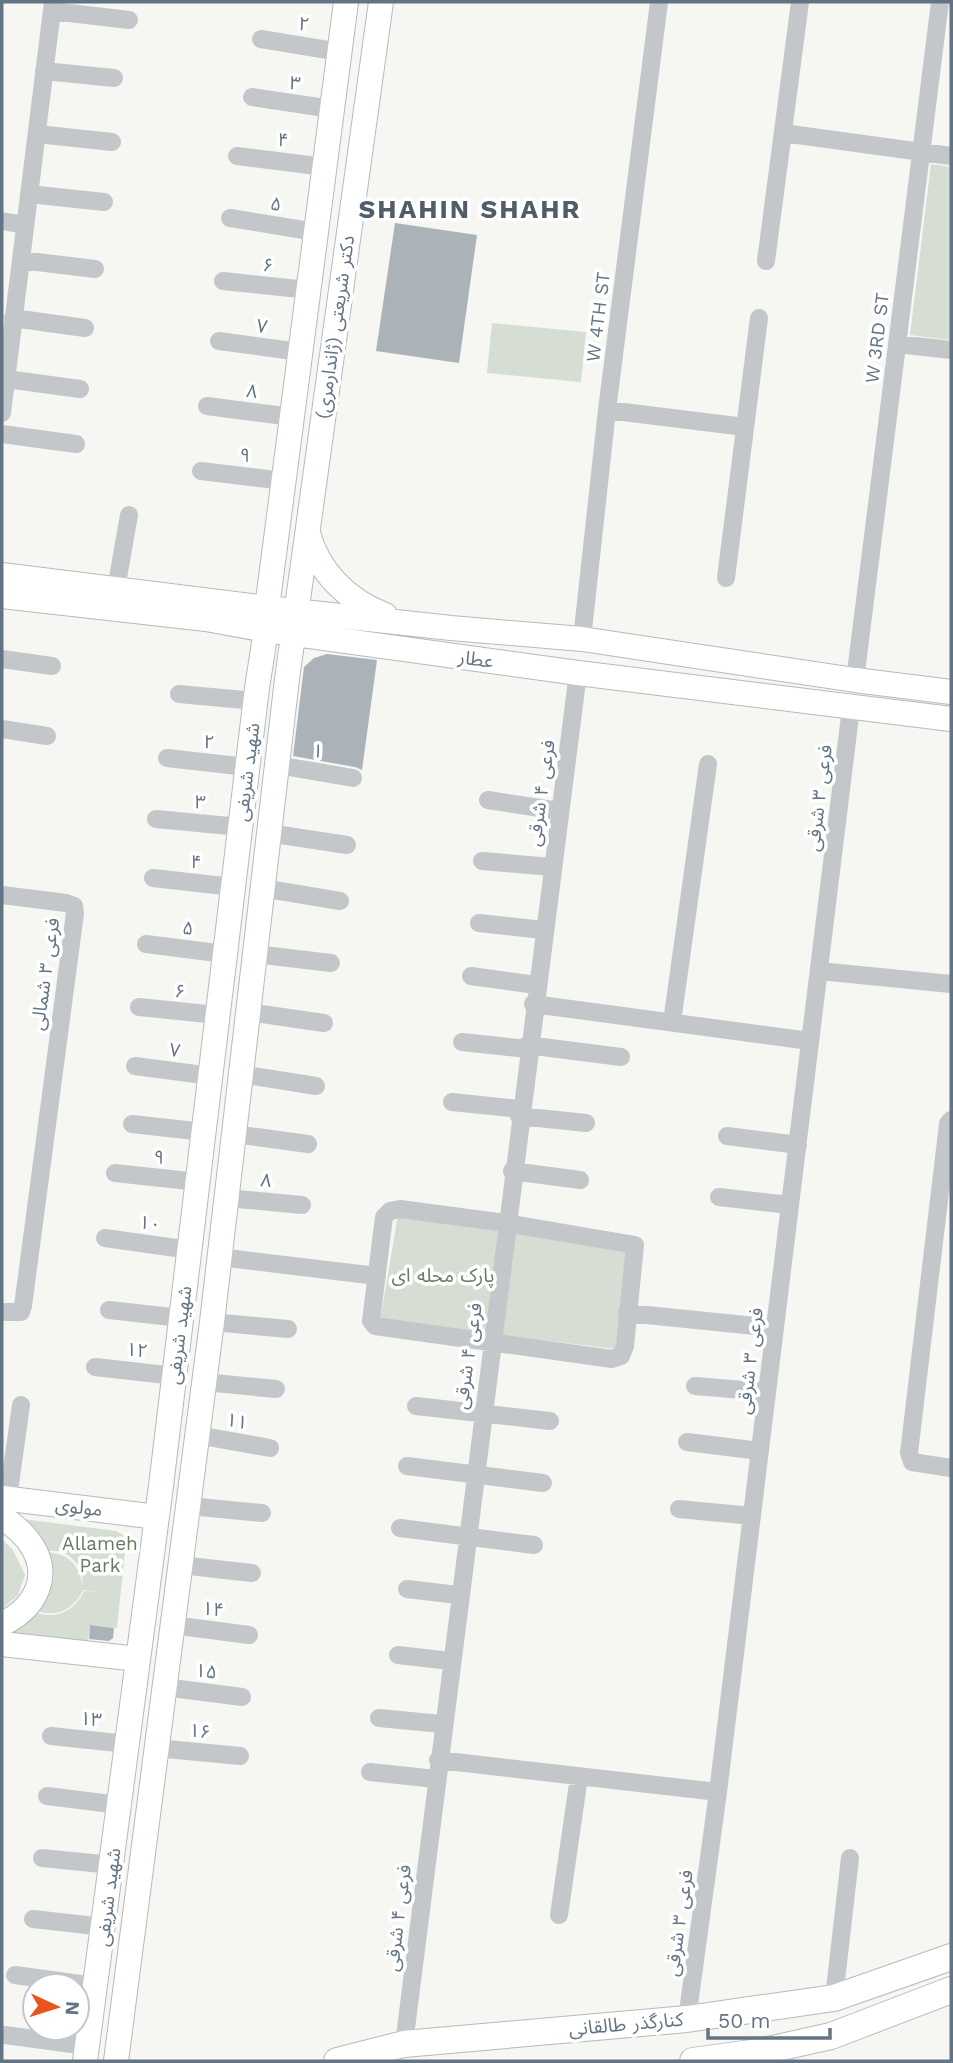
<svg xmlns="http://www.w3.org/2000/svg" width="953" height="2063" font-family="'Work Sans','Noto Sans Arabic',sans-serif">
<style>
.green{fill:#d6ddd3}
.building{fill:#abb2b8}
.lines{fill:none;stroke-linecap:round;stroke-linejoin:round}
.secondary-casing{stroke:#b5babf;stroke-width:26}
.primary-casing{stroke:#b6babe;stroke-width:28}
.street{stroke:#c3c7ca;stroke-width:18}
.secondary{stroke:#fff;stroke-width:24}
.primary{stroke:#fff;stroke-width:26}
.labels{text-anchor:middle;dominant-baseline:central;stroke-width:7;stroke-linejoin:round;paint-order:stroke}
.street-label{font-size:19px;fill:#637484;stroke:#fff}
.park-label{font-size:19px;fill:#677b62;stroke:#fff}
.district-label{font-size:26px;font-weight:bold;letter-spacing:2px;fill:#515e69;stroke:#fff}
</style>
<rect width="100%" height="100%" fill="#f6f6f2"/>
<path class="green" d="M931,164L951,167V340L910,335Z
M492,323L586,332L581,382L487,373Z
M398,1215L628,1250L616,1349L380,1321Z
M15,1518L116,1531L123,1535L126,1542L117,1628L90,1625L87,1647L5,1635L34,1612C56,1620 74,1612 84,1591L100,1592L83,1590C73,1611 56,1618 34,1610L47,1552C69,1554 78,1564 83,1585C83,1572 77,1559 64,1553C59,1550 52,1552 47,1550C39,1547 22,1525 15,1518Z
M2,1539L13,1550L25,1575L18,1595L2,1609Z"/>
<path class="building" d="M395,223L477,235L459,363L376,351Z
M327,654L377,660L362,770L355,767L293,756L304,667L314,658Z
M90,1625L114,1628L113,1638L109,1641L89,1639Z"/>
<g class="lines">
<g class="secondary-casing">
<path id="secondary" d="M308,533C318,572 348,601 385,615
M2,575L267,608L451,628L582,639L855,680L951,692
M2,596L206,619L266,630L578,673L951,719
M2,1498L157,1517
M2,1516C10,1523 20,1530 27,1539C54,1573 37,1607 2,1624
M2,1644L138,1659
M85,2061L161,1486L257,688L266,630L267,608L346,2
M116,2061L212,1322L287,679L381,2"/>
</g>
<g class="primary-casing">
<path id="primary" d="M337,2061L404,2044L687,2019L834,1998L951,1957
M693,2061L759,2052L831,2036L951,1990"/>
</g>
<path class="street" d="M52,11L129,20
M261,39L340,52
M44,71L114,78
M252,97L332,109
M783,133L951,156
M37,134L112,142
M237,156L325,167
M29,194L104,202
M230,218L316,232
M2,221L25,225
M21,260L95,269
M766,261L800,2
M223,281L308,290
M13,318L85,328
M219,341L300,352
M897,344L951,350
M6,379L80,389
M207,406L292,417
M607,410L745,427
M2,413L53,2
M2,434L76,444
M201,471L284,481
M726,578L759,318
M116,589L129,515
M582,639L607,410L659,2
M2,659L52,666
M855,680L940,2
M179,694L255,701
M2,729L47,736
M167,758L247,767
M277,765L353,778
M488,800L559,811
M156,819L240,827
M268,833L347,845
M482,861L552,867
M153,878L233,887
M262,888L340,901
M2,895L66,903L74,906L75,913L23,1306L21,1312H2
M479,923L543,930
M146,944L225,954
M255,954L331,963
M819,971L951,984
M471,976L536,985
M533,1004L810,1041
M139,1007L217,1015
M248,1012L324,1023
M672,1022L708,764
M462,1042L527,1049
M527,1045L621,1057
M135,1066L211,1076
M240,1074L316,1086
M452,1102L519,1109
M519,1116L586,1123
M951,1120L948,1124L909,1453L912,1462L951,1468
M132,1124L204,1132
M234,1134L308,1144
M727,1136L798,1145
M512,1171L580,1180
M115,1173L198,1182
M719,1197L790,1205
M226,1198L302,1205
M400,1209L506,1223L635,1245L625,1346L621,1356L612,1359L375,1326L371,1321L384,1217L390,1211Z
M105,1238L190,1250
M219,1257L377,1276
M109,1310L181,1318
M627,1313L775,1328
M212,1322L288,1329
M95,1367L175,1376
M204,1382L276,1389
M695,1386L767,1392
M416,1406L550,1421
M197,1435L270,1448
M687,1442L760,1451
M407,1466L543,1483
M8,1498L21,1405
M189,1506L262,1513
M679,1509L752,1516
M400,1528L534,1545
M180,1565L252,1573
M407,1589L458,1595
M172,1625L249,1635
M398,1655L450,1661
M164,1687L242,1697
M379,1718L442,1724
M51,1736L127,1744
M156,1748L240,1756
M438,1760L718,1792
M370,1772L436,1779
M47,1796L119,1805
M42,1858L112,1865
M559,1915L579,1777
M33,1919L104,1927
M15,1975L95,1986
M834,1998L850,1858
M687,2019L718,1792L851,708
M5,2035L87,2046
M404,2044C459,1587 516,1130 578,673"/>
<use href="#secondary" class="secondary"/>
<use href="#primary" class="primary"/>
</g>
<g class="labels">
<g class="street-label">
<text transform="translate(304 24) rotate(9)">۲</text>
<text transform="translate(295 83) rotate(8)">۳</text>
<text transform="translate(283 140) rotate(7)">۴</text>
<text transform="translate(276 204) rotate(9)">۵</text>
<text transform="translate(268 265) rotate(6)">۶</text>
<text transform="translate(598 317) rotate(-83)">W 4TH ST</text>
<text transform="translate(262 326) rotate(8)">۷</text>
<text transform="translate(335 327) rotate(-82)">دکتر شریعتی (ژاندارمری)</text>
<text transform="translate(877 338) rotate(-83)">W 3RD ST</text>
<text transform="translate(252 391) rotate(7)">۸</text>
<text transform="translate(245 455) rotate(7)">۹</text>
<text transform="translate(476 659) rotate(8)">عطار</text>
<text transform="translate(209 742) rotate(7)">۲</text>
<text transform="translate(318 751) rotate(9)">۱</text>
<text transform="translate(247 772) rotate(-83)">شهید شریفی</text>
<text transform="translate(541 793) rotate(-82)">فرعی ۴ شرقی</text>
<text transform="translate(819 798) rotate(-83)">فرعی ۳ شرقی</text>
<text transform="translate(200 802) rotate(6)">۳</text>
<text transform="translate(196 862) rotate(7)">۴</text>
<text transform="translate(188 928) rotate(7)">۵</text>
<text transform="translate(45 974) rotate(-82)">فرعی ۳ شمالی</text>
<text transform="translate(180 991) rotate(6)">۶</text>
<text transform="translate(175 1050) rotate(7)">۷</text>
<text transform="translate(159 1157) rotate(7)">۹</text>
<text transform="translate(266 1180) rotate(6)">۸</text>
<text transform="translate(150 1223) rotate(8)">۱۰</text>
<text transform="translate(179 1335) rotate(-83)">شهید شریفی</text>
<text transform="translate(137 1350) rotate(6)">۱۲</text>
<text transform="translate(468 1356) rotate(-82)">فرعی ۴ شرقی</text>
<text transform="translate(750 1361) rotate(-83)">فرعی ۳ شرقی</text>
<text transform="translate(237 1421) rotate(10)">۱۱</text>
<text transform="translate(79 1507) rotate(7)">مولوی</text>
<text transform="translate(213 1609) rotate(7)">۱۴</text>
<text transform="translate(206 1671) rotate(7)">۱۵</text>
<text transform="translate(91 1719) rotate(6)">۱۳</text>
<text transform="translate(200 1731) rotate(6)">۱۶</text>
<text transform="translate(108 1897) rotate(-83)">شهید شریفی</text>
<text transform="translate(398 1918) rotate(-83)">فرعی ۴ شرقی</text>
<text transform="translate(679 1923) rotate(-82)">فرعی ۳ شرقی</text>
<text transform="translate(626 2024) rotate(-5)">کنارگذر طالقانی</text>
</g>
<g class="park-label">
<text x="443" y="1275">پارک محله ای</text>
<text x="100" y="1543">Allameh<tspan x="100" dy="22">Park</tspan></text>
</g>
<g class="district-label">
<text x="470" y="209">SHAHIN SHAHR</text>
</g>
</g>
<rect width="953" height="2063" fill="none" stroke="#637484" stroke-width="7"/>
<g transform="translate(56 2007) rotate(94)"><circle r="33" fill="#ffffff" stroke="#c1c7ce" stroke-width="2"/>
<path d="M0-5L12 26L0 18L-12 26Z" fill="#ea531d"/>
<text y="-10" font-size="19" font-weight="bold" text-anchor="middle" fill="#637484">N</text>
</g>
<path d="M708 2028v10h122v-10" fill="none" stroke="#637484" stroke-width="3.5"/>
<text x="718" y="2028" font-size="21" fill="#637484" stroke="#ffffff" stroke-width="5" paint-order="stroke">50 m</text>
</svg>
